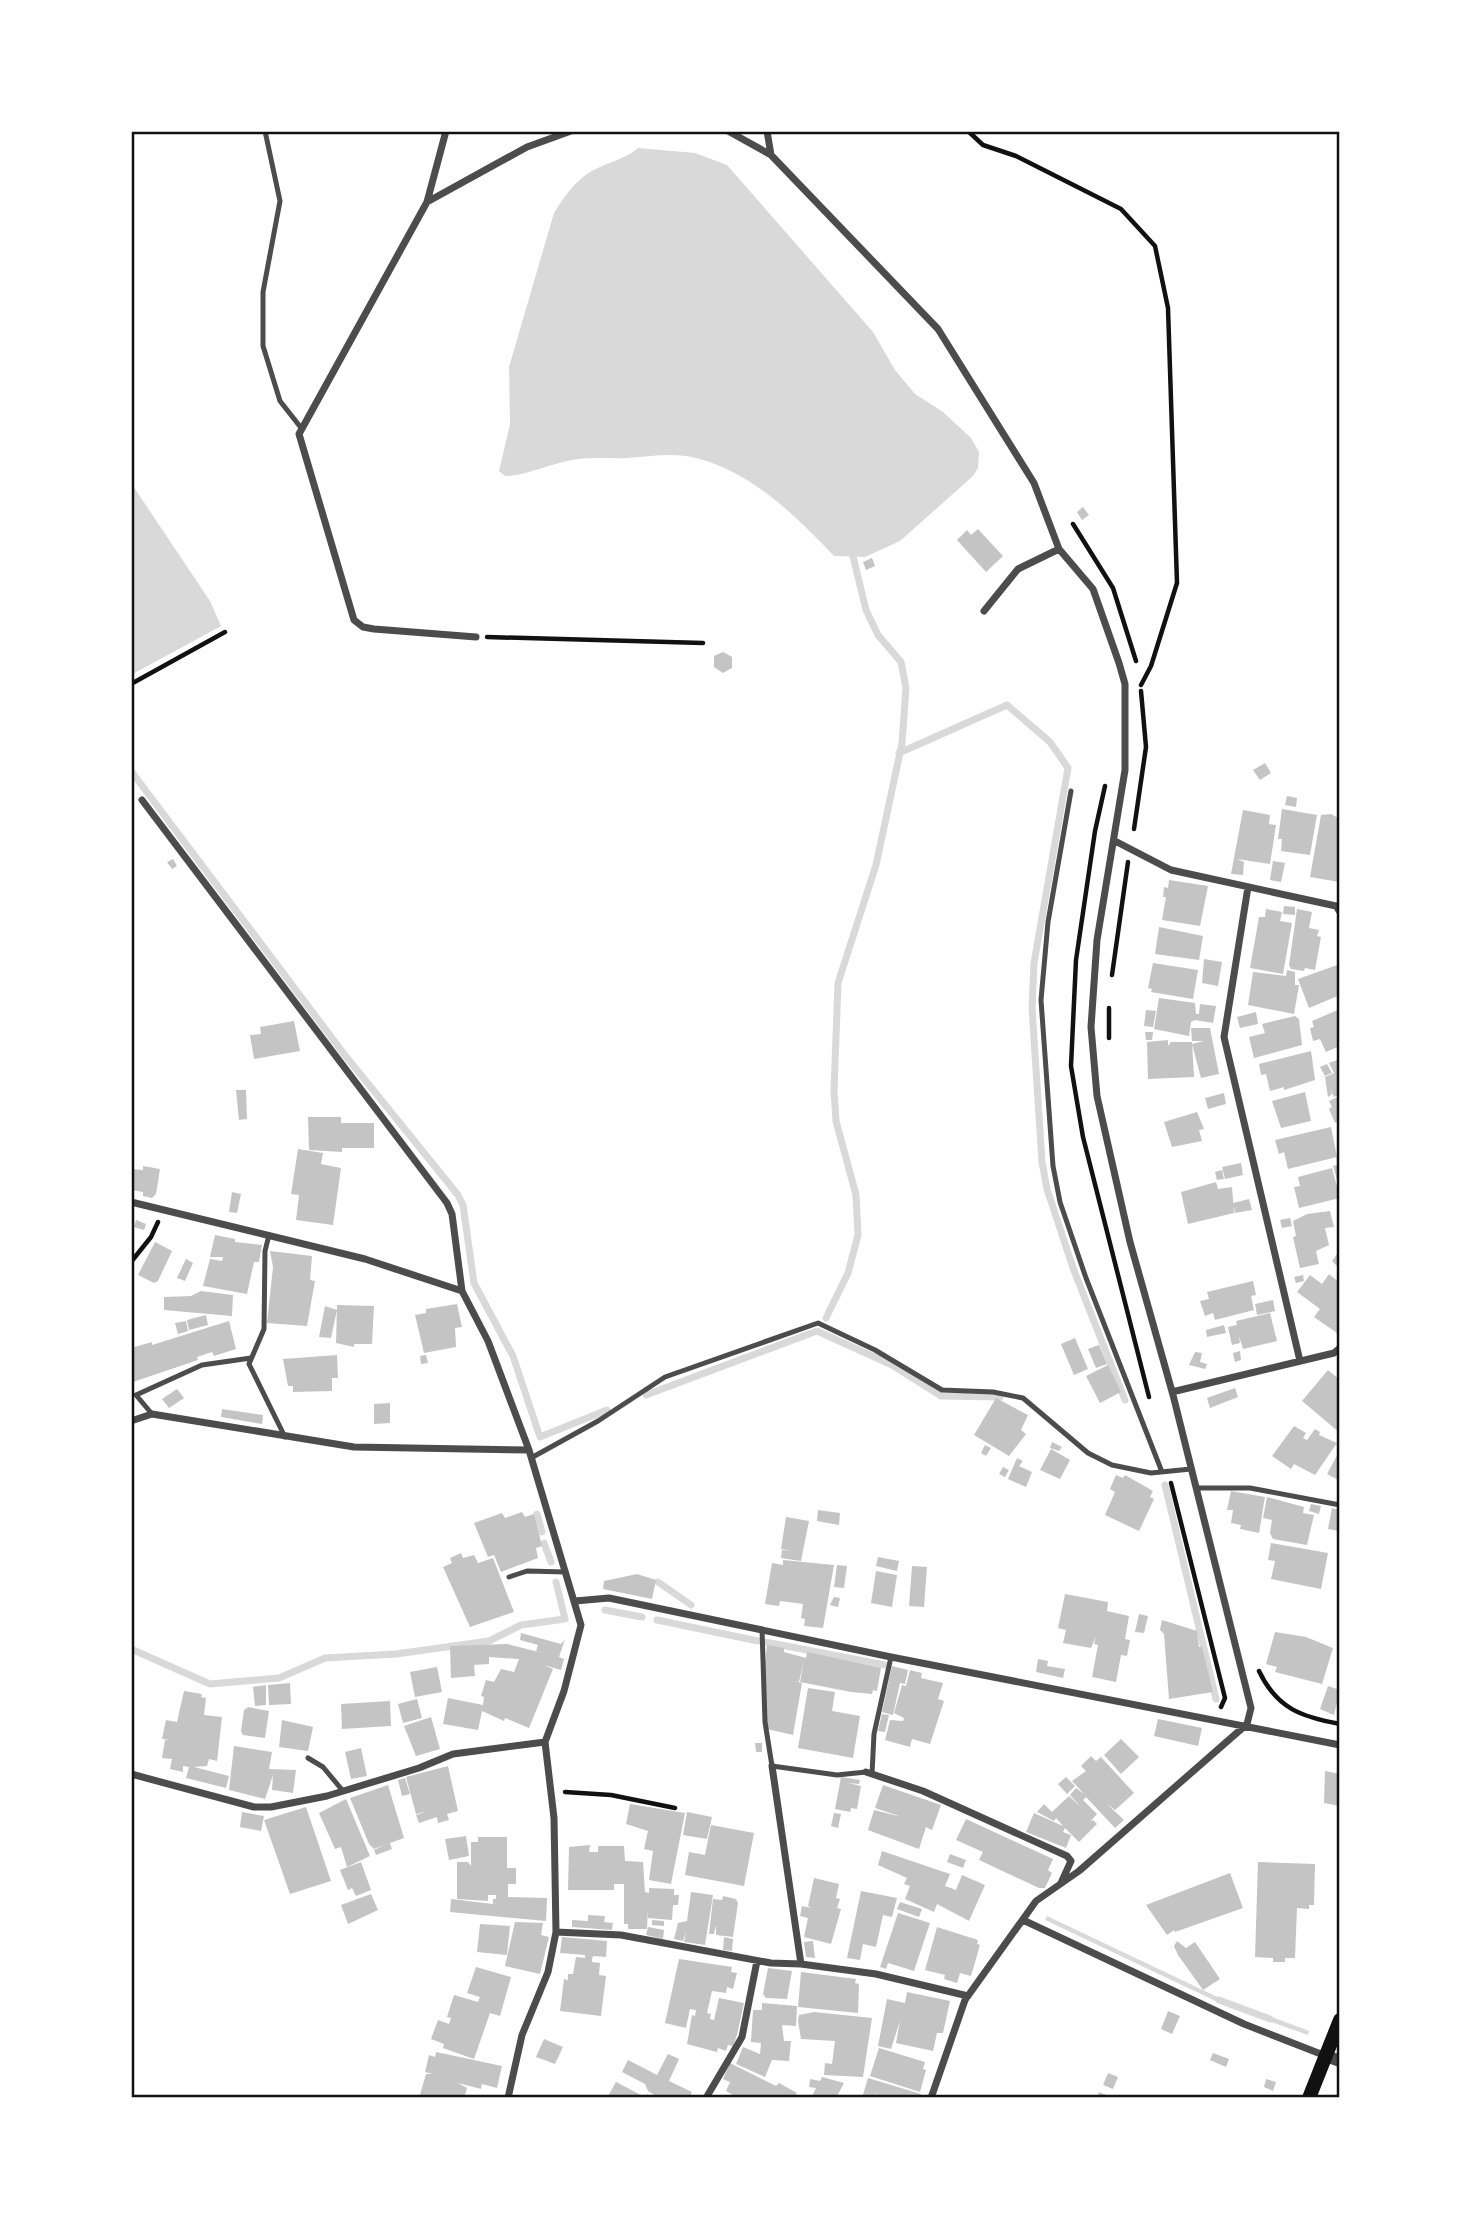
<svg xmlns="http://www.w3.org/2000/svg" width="1471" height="2229" font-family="Signika,sans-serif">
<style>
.water{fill:#d9d9d9}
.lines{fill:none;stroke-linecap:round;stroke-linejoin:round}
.stream{stroke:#d9d9d9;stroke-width:7}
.building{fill:#c4c4c4}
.path{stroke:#111;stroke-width:4.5}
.service{stroke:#4c4c4c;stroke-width:5}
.minor{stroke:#4c4c4c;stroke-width:7}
.tertiary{stroke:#4c4c4c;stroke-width:12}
.secondary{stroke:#111;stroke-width:14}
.neatline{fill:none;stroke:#111;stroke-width:2.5}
</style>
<rect width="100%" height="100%" fill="#fff"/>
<path class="water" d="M638,148L695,153L727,165L873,332L895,370L915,394L943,412L971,438L979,452L978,468L973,476L900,541L865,557L834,556C796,516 752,472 696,458C673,452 649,457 626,458C610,459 594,457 578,459C554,462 526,476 505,476L499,471L510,424L509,367L554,213C563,198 573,184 587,174C603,163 623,161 638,148Z
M131,483L210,601L221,626L131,675Z
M1047,1916L1228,2002L1226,2006L1045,1920Z
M1264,2014L1309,2031L1308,2035L1263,2019Z"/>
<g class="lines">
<path class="stream" d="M899,753L1007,705L1050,742L1068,768L1034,963L1032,1008L1042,1162L1047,1189L1073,1268L1125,1400
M131,771L344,1054L458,1195L463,1205L474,1283L513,1356L540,1437L607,1410
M826,1318L848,1273L858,1235L856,1195L836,1121L834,1090L838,983L876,865L902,743L906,688L901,662L878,635L866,610L851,548
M646,1395L817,1331L892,1365L941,1396L1000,1397
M1165,1485L1216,1699
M537,1514L542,1532
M544,1543L551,1562
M658,1582L691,1605
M605,1610L642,1617
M657,1620L758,1641
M765,1642L885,1665
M131,1649L210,1684L279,1678L325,1658L396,1654L489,1641L521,1625L565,1619L556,1582
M1219,2000L1270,2019"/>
</g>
<path class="building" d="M1083,507L1089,515L1082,520L1077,512Z
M978,529L1003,556L986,572L957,540L967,530L971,535Z
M872,558L875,566L866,570L863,562Z
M723,652L732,657V668L723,673L714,667V656Z
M1265,763L1271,773L1260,780L1253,770Z
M1287,796L1297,798L1296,807L1285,805Z
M1282,809L1317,815L1310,855L1281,851L1282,839H1278Z
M1243,810L1270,815L1269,824L1276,825L1270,864L1237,859L1244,862L1243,875L1231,874Z
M1331,814L1340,819L1339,882L1310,877L1321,815Z
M173,859L177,866L172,869L167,862Z
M1273,861L1285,863L1281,882L1270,880Z
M1169,880L1208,886L1200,926L1162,920L1166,897H1163L1164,887L1168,888Z
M1284,906L1295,907V915L1283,914Z
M1266,909L1282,912L1280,921L1292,923L1283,974L1250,968L1259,917H1265Z
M1297,909L1312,912L1309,928L1319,930L1317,936L1321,937L1315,970L1305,968L1304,971L1291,969L1289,965Z
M1159,927L1203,936L1199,960L1155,954Z
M1204,959L1222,962L1218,986L1202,983Z
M1153,963L1198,970L1193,999L1151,992L1152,989L1148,988Z
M1340,964L1337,971L1340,995L1309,1008L1298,979Z
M1287,970L1295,972V985H1299L1294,1014L1248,1005L1253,972L1286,976Z
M1159,998L1195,1003L1196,1014H1199L1200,1004L1216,1006L1213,1023L1195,1020L1191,1022L1189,1036L1154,1029Z
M1340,1009V1046L1326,1052L1320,1039L1313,1041L1310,1028L1314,1027L1312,1021Z
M1146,1010L1156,1011L1153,1027L1144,1026Z
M1256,1012L1258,1024L1240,1028L1237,1017Z
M1295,1016L1299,1019L1302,1045L1254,1058L1249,1037L1265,1033L1262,1024Z
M294,1021L300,1051L254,1059L250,1035L261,1034L260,1027Z
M1191,1028H1210L1219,1074L1201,1078L1192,1044L1204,1041H1192Z
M1145,1032H1153L1152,1040H1146Z
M1168,1040V1046L1171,1042H1192L1194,1077L1148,1079L1147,1042Z
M1311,1051L1315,1080L1284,1090V1087L1270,1091L1266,1074L1261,1075L1259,1064Z
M1340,1059V1094L1334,1097L1329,1086L1332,1094L1328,1097L1325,1077L1334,1073L1329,1063Z
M1327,1064L1332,1073L1325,1076L1320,1067Z
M236,1090H246L247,1119L239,1120Z
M1305,1092L1311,1121L1281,1128L1272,1101Z
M1224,1093L1226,1104L1208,1109L1205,1098Z
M1340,1096V1125L1338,1121L1335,1123L1329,1109L1332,1107L1329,1101Z
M1197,1112L1204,1129L1199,1130L1202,1141L1172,1147L1164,1122Z
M308,1117H341V1123H374V1148H342V1152L309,1150Z
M1331,1127L1337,1157L1288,1169L1284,1152L1279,1154L1275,1140Z
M298,1149L323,1153L321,1164L341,1168L333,1225L296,1220L299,1195L291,1194Z
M1241,1163L1243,1175L1225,1179L1222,1167Z
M1340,1164V1179L1337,1180L1333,1166Z
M143,1166L160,1169L156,1194L152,1198L143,1196V1192L131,1190V1169L143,1170Z
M1332,1168L1340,1198L1299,1208L1294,1187L1300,1186L1298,1177Z
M1222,1170L1224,1179L1217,1180L1215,1172Z
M1216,1182L1218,1189L1232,1187L1234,1213L1188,1224L1181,1192Z
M232,1192L241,1194L237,1213L229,1212Z
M1249,1199L1252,1210L1235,1213L1233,1203Z
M1330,1211L1334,1227L1325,1228L1329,1245L1316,1251L1319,1264L1300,1268L1293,1237L1296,1236L1293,1221L1307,1214Z
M1290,1218L1292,1226L1282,1228L1280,1220Z
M136,1220L146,1224L144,1230L134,1227Z
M215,1235L235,1239V1242L262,1245L259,1262H254L247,1294L203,1286L210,1259L222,1261L223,1257H210Z
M155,1242L172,1251L158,1281L154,1283L138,1275Z
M1340,1250V1269L1332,1261Z
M270,1251L312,1256L310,1280L315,1281L307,1326L267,1323L273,1267Z
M186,1259L193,1263L185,1281L177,1278Z
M1329,1274L1340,1283V1329L1337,1333L1314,1317L1320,1309L1297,1292L1310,1275L1322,1284Z
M1303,1275L1304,1281L1296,1283L1294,1277Z
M1253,1281L1256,1295L1251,1296L1254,1310L1215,1320L1213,1313L1205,1316L1200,1301L1209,1299L1207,1292Z
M201,1291L233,1295L232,1316L164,1310V1297L191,1296Z
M1273,1300L1275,1311L1257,1315L1255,1304Z
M457,1304L462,1327L455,1328L456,1347L424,1353L415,1315L426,1313V1309Z
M337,1305L374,1306L372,1344H354V1347L336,1343Z
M325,1306L337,1310L331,1338L319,1337Z
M1270,1313L1277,1341L1243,1349L1239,1336L1240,1343L1232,1345L1228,1327L1237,1325L1236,1321Z
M206,1315L208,1325L189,1330L187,1320Z
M186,1321L188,1331L178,1334L175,1323Z
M229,1321L236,1349L214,1356L212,1352L197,1357L198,1360L133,1382L131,1348L152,1342V1345Z
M1224,1325L1226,1333L1207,1337L1206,1330Z
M1075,1338L1088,1369L1074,1375L1061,1344Z
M1099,1345L1107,1364L1096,1368L1088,1349Z
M1240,1351L1241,1360L1235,1362L1233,1353Z
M1195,1352L1202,1353L1200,1362L1207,1364L1205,1369L1189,1365Z
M337,1355L338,1378H332V1391L293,1392V1386H288L283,1359Z
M426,1355L428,1363L421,1364L420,1356Z
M1108,1365L1121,1392L1100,1403L1086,1376Z
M1328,1370L1340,1380V1433L1302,1401Z
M1235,1388L1238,1397L1210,1408L1207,1398Z
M177,1389L184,1398L169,1408L162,1399Z
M996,1398L1028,1415L1021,1430L1026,1434L1009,1456L974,1435Z
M390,1403V1423L374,1424V1404Z
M222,1409L263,1415L262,1424L221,1417Z
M1294,1426L1306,1433L1303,1438L1307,1440L1315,1429L1320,1432L1319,1435L1337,1443L1315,1475L1294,1464L1291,1469L1272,1456Z
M1052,1442L1062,1447L1059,1451L1050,1448Z
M985,1445L991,1448L986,1456L981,1453Z
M1051,1449L1070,1460L1060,1479L1040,1470Z
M1340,1450V1481L1327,1474Z
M1017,1458L1023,1461L1019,1466L1032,1472L1026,1487L1008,1479Z
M1003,1467L1009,1470L1005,1477L999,1474Z
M1116,1475L1123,1478L1125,1475L1153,1491L1150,1497L1154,1499L1139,1531L1105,1515L1115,1492L1110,1489Z
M1231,1491L1265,1497L1259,1533L1240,1529L1241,1525L1231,1523L1233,1510H1227Z
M1267,1497L1304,1507L1303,1513L1314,1515L1307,1545L1273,1539L1270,1533L1272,1520L1263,1518Z
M1311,1504L1321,1506L1319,1514L1309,1511Z
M1332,1508L1340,1510L1339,1531L1328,1529Z
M818,1510L840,1513L839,1525L817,1521Z
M522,1512L525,1517L534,1514L542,1546L536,1548L538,1558L501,1572L494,1555L488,1557L474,1523L502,1513L505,1518Z
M786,1517L809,1521L801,1561L781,1558L782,1550L792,1551L781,1549Z
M1271,1543L1328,1553L1321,1589L1271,1579L1275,1561L1268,1560Z
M461,1553L463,1558L474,1555L478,1563L493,1558L514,1612L470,1627L443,1567L452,1563L450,1558Z
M878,1557L899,1561L897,1571L876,1566Z
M783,1560L834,1565L823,1628L804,1626L805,1619L801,1618L803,1604L780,1601L779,1606L765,1604L772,1563L783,1565Z
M837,1565L847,1566L844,1588L834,1587Z
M912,1566L927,1567L924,1607L909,1606Z
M876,1571L897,1575L892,1607L871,1603Z
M637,1574L656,1580L652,1599L603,1589L604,1581Z
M1065,1594L1108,1602L1107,1611L1129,1616L1125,1639L1130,1640L1127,1656L1121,1655L1116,1682L1092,1677L1098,1645L1094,1644L1096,1636L1091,1648L1063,1643L1066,1630L1058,1628Z
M834,1597L840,1598L838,1607L830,1605Z
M1139,1614L1148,1616L1144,1633L1135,1632Z
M1162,1620L1197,1631L1199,1647H1202L1213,1692L1169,1699L1164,1634L1160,1630Z
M1275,1632L1306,1637L1333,1648L1322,1684L1275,1672L1277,1667L1266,1664Z
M521,1633L561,1644L565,1639L559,1657L564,1659L561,1670L544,1665L553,1669L529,1728L505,1718L504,1721L482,1711L478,1730L443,1724L448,1698L483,1705L484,1697L481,1696L486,1680L494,1682L501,1669L514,1672L519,1659L489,1657V1664L474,1665L475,1676L451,1678L450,1646L507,1644L547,1654L536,1651L538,1645L520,1640Z
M767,1645L784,1648V1652L806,1658L807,1652L881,1668L877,1691L873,1690L872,1694L851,1692L800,1682L804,1660L799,1682L793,1681L802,1683L793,1735L767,1729L765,1663Z
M1038,1659L1048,1661L1047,1666L1065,1669L1063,1678L1036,1672Z
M892,1666L908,1670L905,1684L900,1683L893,1715L882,1712Z
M437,1667L442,1692L415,1697L410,1672Z
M910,1670L922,1673L921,1678L943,1683L938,1699L944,1701L930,1744L912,1739L910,1747L885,1740L890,1720L903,1721L904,1718L894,1713L902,1685L906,1686Z
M290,1683L291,1704L269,1705L268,1685Z
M266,1685V1705L255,1706L253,1687Z
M1328,1686L1340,1690L1334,1715L1320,1709Z
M808,1688L835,1692L832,1711L860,1716L853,1758L798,1748Z
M184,1691L202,1694L201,1697L206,1698L204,1715L222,1717L217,1761L209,1759L207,1766L194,1767L229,1776L226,1788L186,1778L189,1767L183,1766V1772L170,1769L172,1759L162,1758L165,1740H171L162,1739L166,1720L177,1722Z
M417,1699L422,1718L403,1723L398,1704Z
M390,1701L391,1726L342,1729L341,1704Z
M248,1707L269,1711L265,1738L243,1735L241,1731L244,1710Z
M882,1714L889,1715L885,1732L878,1731Z
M431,1717L440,1749L416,1756L404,1726Z
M1158,1719L1202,1728L1198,1746L1154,1736Z
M282,1720L313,1727L308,1751L279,1747Z
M1121,1739L1139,1757L1121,1774L1104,1755Z
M755,1743H762V1752H756Z
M234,1746L272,1752L269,1769L296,1770L293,1793L272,1790L273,1775L265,1799L229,1790Z
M361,1748L367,1776L351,1779L345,1752Z
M1091,1756L1096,1761L1101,1757L1134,1793L1115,1810L1107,1804L1124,1820L1115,1828L1086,1797L1083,1800L1097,1814L1090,1822L1093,1820L1097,1824L1079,1842L1065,1828L1063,1832L1071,1835L1066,1848L1026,1832L1034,1813L1063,1826L1056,1818L1054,1821L1037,1812L1044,1804L1052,1812L1069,1796L1081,1807L1070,1795L1076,1788L1084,1794L1072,1781L1086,1771L1081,1766Z
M448,1766L458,1811L447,1814L449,1820L438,1823L437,1817L419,1823L416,1815L427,1811L416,1814L406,1777Z
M1325,1771L1340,1774V1806L1324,1803Z
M841,1777L860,1780L859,1784L848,1783L861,1786L857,1809L851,1808L850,1812L835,1809Z
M1066,1777L1075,1786L1067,1794L1058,1784Z
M405,1778L410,1794L402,1796L398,1780Z
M388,1785L404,1838L390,1843L392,1849L376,1855L374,1850L385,1845L374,1849L369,1844L350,1798Z
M883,1785L941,1805L932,1830L926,1827L919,1849L868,1830L874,1810L902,1817L875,1808Z
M346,1799L370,1856L347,1867L341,1847L335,1849L319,1813Z
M630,1804L685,1813L671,1884L649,1880L653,1851L644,1849L648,1831L626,1824Z
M306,1807L331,1881L290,1894L264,1820Z
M242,1812L264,1816L261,1831L240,1827Z
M687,1812L712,1817L707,1839L683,1835Z
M834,1813L841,1814L838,1828L831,1826Z
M966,1819L1053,1859L1048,1870L1052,1873L1045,1888H1039L979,1860L983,1852L956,1840Z
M711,1825L754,1833L744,1886L685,1875L689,1852L705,1855Z
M466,1836L469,1856L449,1860L445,1839Z
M478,1837H507V1868H516V1884H508V1897L547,1898L546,1921L450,1912L451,1899L493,1904V1899H496V1895H488V1901L457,1899V1862H468L471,1866V1842H478Z
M590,1845L589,1852H598V1846H624L625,1861L643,1862L645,1892L649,1893V1888L674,1889V1895H679L678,1905H673L672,1920L648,1918V1908L647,1929H628V1924H624V1884H614V1890H568L569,1847Z
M882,1851L950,1874L945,1886L956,1890L962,1875L985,1885L969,1921L937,1904L934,1912L905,1899L910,1886L904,1884L907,1878L878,1865Z
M950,1854L966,1860L963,1868L947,1862Z
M361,1862L371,1890L356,1896L352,1888L348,1890L340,1870Z
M1258,1862L1315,1864L1314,1905H1309V1909L1297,1908L1295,1958H1285V1962H1273V1958L1255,1957Z
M1230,1873L1243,1908L1175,1932L1174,1930L1167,1935L1146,1905Z
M814,1878L839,1884L836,1898L840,1899L837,1908L841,1909L831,1944L804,1937L808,1918L800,1916L802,1906L811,1908L808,1906Z
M861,1891L897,1898L892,1917L883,1915L876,1947L863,1944L860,1960L847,1958Z
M691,1892L713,1895L705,1945L684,1942L686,1932L683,1941L674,1939L678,1923L687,1921Z
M371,1894L378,1910L348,1924L341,1905Z
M723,1896L736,1899L738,1903L733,1937L716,1935V1925L714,1934H709L713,1899L722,1900Z
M900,1902L922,1909L919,1917L897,1909Z
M898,1913L930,1923L914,1971L888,1963L886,1969L880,1967Z
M588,1915L605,1916L604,1922L613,1923L612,1930L572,1927V1920L588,1921Z
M652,1920L664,1921V1926L652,1925Z
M515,1922L543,1923L541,1935L549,1937L540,1974L505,1966Z
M480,1924L510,1926L507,1955L477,1952Z
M648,1927L664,1930L663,1939L646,1935Z
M937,1927L978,1940L977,1944L980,1945L971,1976L960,1973L957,1983L944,1979L945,1975L925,1970Z
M562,1937L607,1941L606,1957L593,1956L592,1959V1962L600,1963L599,1975L606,1976L601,2016L560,2011L564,1979L568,1980V1974H573L576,1957L585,1958V1955L560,1953Z
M724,1937L733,1939L732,1951L723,1950Z
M813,1941L815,1958L806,1957L804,1942Z
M1177,1941L1186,1948L1195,1942L1220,1979L1203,1990L1178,1955L1174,1946Z
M679,1959L732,1967L731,1972L737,1973L733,1989L727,1987L726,1993L712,1991L707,2013L711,2014L710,2019L714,2020L719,1998L744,2003L737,2035L733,2046L728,2045L726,2051L718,2048L717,2052L687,2044L692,2015L695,2016L696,2010L690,2009L686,2028L665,2023Z
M476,1967L511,1977L500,2016L490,2013L474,2059L443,2048L444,2044L431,2039L438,2020L449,2024L451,2018L447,2017L454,1995L478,2002L480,1997L467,1993Z
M768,1968L792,1971L787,1999L766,1998L763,1994Z
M801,1972L856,1979L855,1983L859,1984L858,2013L798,2007Z
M907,1992L950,2001L943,2033H937L933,2051L896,2043L900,2021L891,2049L878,2046L887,1999L905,2003Z
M762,2003L797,2006L796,2026L782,2025L784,2041H791L789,2061L772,2060L765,2077L736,2064L743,2047L760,2054L761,2043L751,2042L753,2010H762Z
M1168,2011L1180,2016L1172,2034L1161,2029Z
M814,2012L872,2018L863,2077L824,2075L825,2063L832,2064L835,2041L801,2039L798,2021L799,2015Z
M544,2039L563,2047L555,2064L536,2057Z
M879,2048L925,2062L923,2069L926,2070L920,2092L870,2076Z
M436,2052L502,2066L497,2088L482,2084L481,2089L458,2083L467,2088L464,2098H419L426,2074H432L425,2072L429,2055L435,2057Z
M1213,2053L1229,2059L1226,2067L1210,2060Z
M668,2054L679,2059L669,2081L692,2092L689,2098H659L648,2091L645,2084L622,2072L628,2060L657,2075Z
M730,2063L776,2086L779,2083L797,2093L794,2098H738L726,2091L730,2082L723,2079Z
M1108,2073L1118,2077L1113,2089L1103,2085Z
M822,2077L844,2083L836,2098H811L816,2088L809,2087L810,2079L820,2081Z
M868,2078L921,2094L920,2098H876L877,2091L875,2098H862Z
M1266,2079L1276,2082L1273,2091L1264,2087Z
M616,2082L645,2097L647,2094L655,2098H607Z
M1099,2092L1114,2098H1097Z"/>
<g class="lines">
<path class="path" d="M968,131L983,145L1016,156L1121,209L1155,246L1168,308L1177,583L1151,666L1141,685
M1073,524L1113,588L1136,661
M487,637L703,643
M131,684L225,632
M1105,786L1095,831L1076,960L1071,1066L1083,1137L1149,1397
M1134,829L1146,747L1141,691
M1112,975L1128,862
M1109,1038V1008
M131,1262L151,1237L158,1222
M1171,1483L1225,1698L1221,1707
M1259,1671C1277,1709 1302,1717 1340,1724
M565,1792L611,1795L675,1808"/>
<path class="service" d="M265,131L280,201L263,292V346L280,401L302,429
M1071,791L1048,922L1041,1000L1053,1166L1060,1202L1086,1278L1162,1472
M269,1235L265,1251L264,1329L249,1364L285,1437
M152,1414L136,1395L202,1365L251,1358
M531,1458L598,1421L665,1377L818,1323L875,1350L942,1390L993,1392L1023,1398L1088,1453L1112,1465L1151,1473L1191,1469
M1196,1488H1250L1340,1505
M509,1577L527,1571L566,1572
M762,1629L765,1722L772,1766L837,1775L866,1772
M308,1758L323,1767L343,1791
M872,1774L874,1734L891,1657"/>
<path class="minor" d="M446,131L427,202L299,434L354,620L363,627L374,629L476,637
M728,131L771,155L938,329L1034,483L1059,549L1093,589L1119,663L1125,684V770L1097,940L1091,1027L1097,1096L1130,1242L1173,1395L1251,1708L1247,1724L1079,1871L1036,1901L965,2000L931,2098
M767,131L771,155
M427,202L527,147L571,131
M984,611L1018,569L1059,549
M142,800L447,1203L452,1214L462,1291
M1115,841L1171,870L1336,906L1340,912
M1248,887L1224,1037L1300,1361
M131,1202L365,1259L462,1291L488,1341L529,1450L581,1625L564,1691L545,1742L554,1818L556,1932L548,1972L522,2035L508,2098
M1172,1392L1334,1353L1340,1348
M131,1421L152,1414L354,1447L529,1450
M575,1601L609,1598L891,1657L1340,1745
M772,1766L801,1964
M866,1772L923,1791L1067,1856L1071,1861L1061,1883
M131,1774L254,1807H271L327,1796L419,1768L453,1754L545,1742
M1023,1920L1244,2024L1326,2056
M556,1932L621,1935L771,1963L801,1964L876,1974L968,1996
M706,2098L742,2037L757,1961"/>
<path class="tertiary" d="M1326,2056L1340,2061"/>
<path class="secondary" d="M1309,2098L1340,2020"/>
</g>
<rect width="1471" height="2229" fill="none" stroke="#ffffff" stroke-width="266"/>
<rect x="133" y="133" width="1205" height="1963" class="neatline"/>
</svg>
